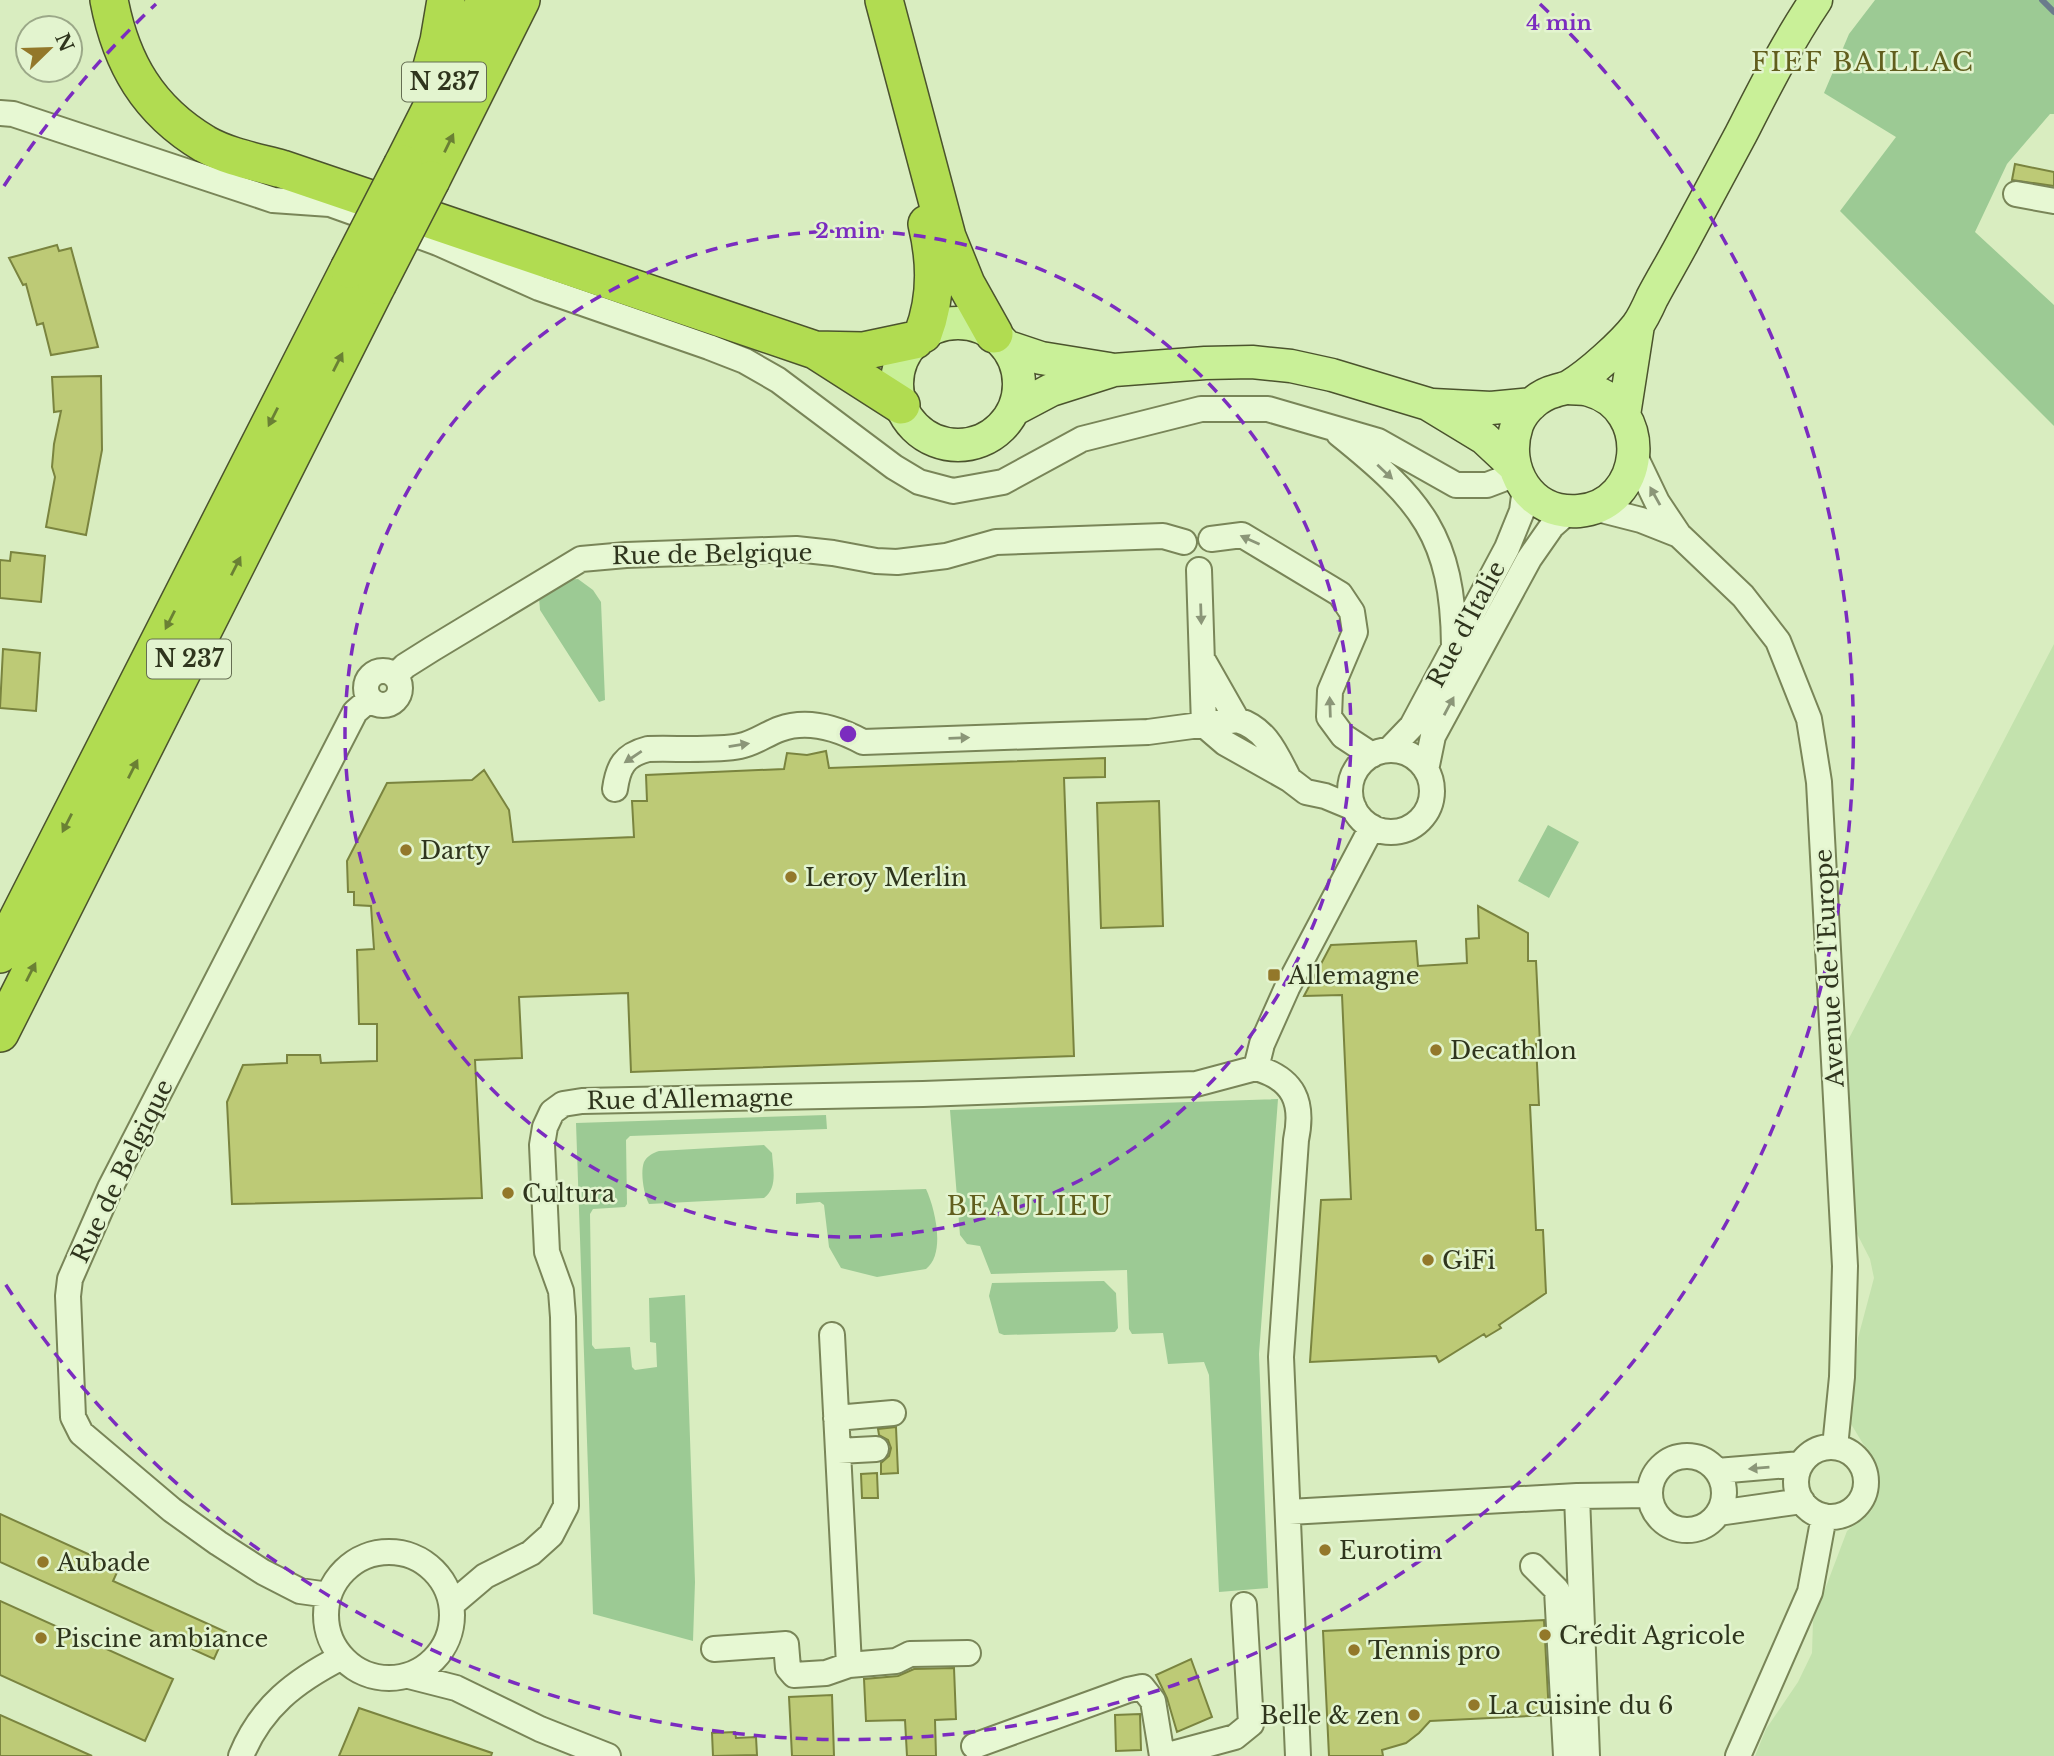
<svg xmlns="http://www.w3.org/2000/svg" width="2054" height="1756" font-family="'Libre Baskerville',serif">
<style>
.farmland{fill:#c3e2ad}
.green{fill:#9cca94}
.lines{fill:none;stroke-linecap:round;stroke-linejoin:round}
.stream{stroke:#6a7b8c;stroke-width:6}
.building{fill:#bdca76;stroke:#7a843f;stroke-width:2}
.minor-casing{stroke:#798558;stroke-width:28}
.major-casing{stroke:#4b532d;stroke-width:35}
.highway-casing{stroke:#4b532d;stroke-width:40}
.minor{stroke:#e7f8d3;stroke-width:24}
.major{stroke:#c9f098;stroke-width:32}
.highway{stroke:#b1dc51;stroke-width:37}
.highway-bridge-casing{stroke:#4b532d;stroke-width:40;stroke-linecap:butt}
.highway-bridge{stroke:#b1dc51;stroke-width:37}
.oneway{fill:#6a8034}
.oneway2{fill:#8b9678}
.ring{fill:none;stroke:#7b2cbf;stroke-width:3.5;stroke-dasharray:12 9}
.poi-dot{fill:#93782a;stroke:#e3f4cf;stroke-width:2.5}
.labels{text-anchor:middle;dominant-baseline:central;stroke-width:5;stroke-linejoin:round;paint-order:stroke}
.shield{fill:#e3f4cf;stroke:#656e52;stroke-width:2}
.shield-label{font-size:23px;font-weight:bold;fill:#2f351d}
.street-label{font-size:24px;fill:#2f351d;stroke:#e3f4cf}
.poi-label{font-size:24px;fill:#2f351d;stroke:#e3f4cf;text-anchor:start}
.neighbourhood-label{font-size:26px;letter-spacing:2px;fill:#615e1d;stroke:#e3f4cf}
.centre{fill:#7b2cbf;stroke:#e3f4cf;stroke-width:3.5}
.ring-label{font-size:21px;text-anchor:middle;font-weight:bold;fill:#7b2cbf;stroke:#e3f4cf;stroke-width:5;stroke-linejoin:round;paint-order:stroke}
</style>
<rect width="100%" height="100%" fill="#d9edc0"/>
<path class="farmland" d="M2054,644V1756H1755L1766,1729L1798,1682L1812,1653L1813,1621L1847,1531L1872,1510L1877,1487L1876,1465L1851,1424L1858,1338L1874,1278L1870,1259L1854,1228L1845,1046Z"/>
<path class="green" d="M1875,0H2054V114H2050L2007,164L1975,232L2054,305V426L1840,211L1896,137L1824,93L1849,34Z
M578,579L593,590L601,602L605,700L599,702L540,610L539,598L566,580Z
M1548,825L1579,842L1549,898L1518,881Z
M1278,1099L1259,1354L1268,1588L1219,1592L1209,1375L1204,1362L1168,1364L1163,1333L1132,1334L1129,1329L1127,1270L991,1274L980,1246L967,1244L960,1235L950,1110Z
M826,1115L827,1129L630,1136L626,1140L627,1204L625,1207L593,1209L590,1214L592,1345L595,1349L630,1347L632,1367L635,1370L657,1367L656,1343L650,1342L649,1298L685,1295L695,1582L693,1641L593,1614L576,1123Z
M764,1145L772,1153C773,1169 778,1188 764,1198L649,1204C644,1195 640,1173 644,1162C647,1156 653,1153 659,1151Z
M926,1189C935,1208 946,1254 926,1269L877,1277L841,1268L829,1247L824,1205L820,1202L796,1204V1193Z
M1104,1281L1116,1293L1118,1328L1115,1332L1004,1335L999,1333L989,1296L992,1283Z"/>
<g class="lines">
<path class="stream" d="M2042,0L2054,12"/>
</g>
<path class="building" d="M2015,164L2054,172V186L2012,180Z
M57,245L59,251L71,248L98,347L51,355L43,323L37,325L26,284L23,285L9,258Z
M101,376L102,450L86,535L46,527L55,477L52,467L54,444L61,411L54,412L52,377Z
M11,552L45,556L41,602L0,598V560L10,561Z
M3,649L40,653L36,711L0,708Z
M826,751L829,768L1105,758V777L1064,778L1074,1056L631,1072L628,993L519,997L522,1058L475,1060L482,1198L232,1204L227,1102L243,1065L287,1063V1055H320L321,1063L377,1061V1024H359L357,950L374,949L371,906L354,905V892H348L347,861L387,783L472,780L484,770L509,810L513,842L634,837L632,801H647L646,775L784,769L787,753L807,755Z
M1159,801L1163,926L1101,928L1097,803Z
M1478,906L1528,933V961H1536L1540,1044H1536L1539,1105H1530L1536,1230H1543L1546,1293L1499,1325L1501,1328L1486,1337L1484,1334L1439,1362L1436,1356L1310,1362L1321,1200L1351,1199L1342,995L1304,996L1331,945L1416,941L1418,966L1467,963L1466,939L1479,938Z
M896,1427L898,1473L881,1474V1463L889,1456L891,1448L888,1440L879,1435L878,1429Z
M877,1473L878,1498H862L861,1474Z
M0,1514L119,1568L113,1581L226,1632L214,1659L0,1562Z
M0,1601L173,1679L145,1741L0,1675Z
M1544,1620L1549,1715L1430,1721L1419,1733L1406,1743L1382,1750L1383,1756H1329L1323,1631Z
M1191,1659L1212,1717L1177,1732L1167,1698L1156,1675Z
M954,1668L956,1719L935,1720L936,1756H907L905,1720L866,1721L864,1679L898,1676L914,1669Z
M832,1695L834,1756H792L789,1697Z
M359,1708L492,1753L491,1756H339Z
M1140,1714L1141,1750L1116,1751L1115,1715Z
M0,1715L92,1756H0Z
M735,1732L736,1738L756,1737L757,1755L713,1756L712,1733Z"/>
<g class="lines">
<g class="minor-casing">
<path id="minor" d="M0,113L13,114L273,200L330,204L358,214
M2016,194L2054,201
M392,226L438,243L539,288L709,347L745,361L778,380L894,467L919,482L953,491L1003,482L1082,439L1201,409H1268L1378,441L1456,485H1487L1516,474
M1339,434C1421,500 1453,536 1454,646
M1634,454L1657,502L1679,535L1743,596L1778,641L1809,719L1819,782L1845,1266L1842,1377L1835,1447
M1594,508L1641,520L1679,535
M1211,539L1242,535L1340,594L1352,612L1355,632L1330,691L1329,717L1343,736L1372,755
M1199,570L1204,725L1225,743L1289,779L1306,792L1325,796L1354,808
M1204,662L1237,720
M366 688a17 17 0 1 1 34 0a17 17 0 1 1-34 0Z
M396,675L405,666L432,649L581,559L626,555L796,549L833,553L876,561L897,562L946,556L996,542L1163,536L1184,542
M1389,750L1412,726L1507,548L1522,511L1525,488
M1350 791a41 41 0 1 1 82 0a41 41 0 1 1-82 0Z
M1426,770L1433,736L1529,559L1552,526L1569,511
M615,789C618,767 624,755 648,749C674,748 715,751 740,746C755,743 766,734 780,729C808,719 837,728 863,742L1148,732L1237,720C1266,728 1276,754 1289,779
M1256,1068C1294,1079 1304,1102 1296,1140L1281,1357L1298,1756
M1256,1068L1262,1044L1287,988L1372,827
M832,1335L849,1665
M836,1418L893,1413
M1796 1482a35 35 0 1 1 70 0a35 35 0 1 1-70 0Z
M838,1451L876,1449
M1650 1493a37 37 0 1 1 74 0a37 37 0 1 1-74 0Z
M1717,1471L1801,1464
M1577,1496L1587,1756
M1289,1512L1577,1496L1650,1495
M1718,1513L1802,1501
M326 1615a63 63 0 1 1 126 0a63 63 0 1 1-126 0Z
M1533,1566L1557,1590L1566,1756
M329,1595L300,1591L263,1572L218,1543L172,1510L81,1433L73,1417L68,1296L70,1279L110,1188L355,712L370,699
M452,1604L485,1576L531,1553L551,1535L566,1506L563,1317L561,1291L547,1252L542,1145L545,1127L552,1112L563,1104L582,1101L923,1094L1196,1084L1256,1068
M714,1649L786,1644L788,1668L794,1675L826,1673L849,1665L896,1661L910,1654L968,1653
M409,1676L456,1688L540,1729L608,1756
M974,1746L1128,1690L1142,1687L1153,1701L1162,1756
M241,1756C261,1707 295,1681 342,1657
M1164,1756L1235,1737L1251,1724L1244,1605
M1738,1756L1810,1592L1824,1516"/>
</g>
<g class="major-casing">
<path id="major" d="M897 384a61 61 0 1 1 122 0a61 61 0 1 1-122 0Z
M1008,347L1041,358L1109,369
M1568,388C1575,389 1583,388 1589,390C1654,408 1645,505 1579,511C1530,515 1502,469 1517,425C1523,409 1539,395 1555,391C1560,389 1565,389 1570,386C1590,374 1623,344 1637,326C1643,318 1648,307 1652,298C1662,279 1673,261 1683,242C1702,206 1722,170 1741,134C1764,89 1787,43 1816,0
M1433,405L1491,408L1532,404
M1015,409L1051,390L1114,370L1205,363L1252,362L1291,366L1332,375L1428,404L1484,438L1514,466
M1624,415L1638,325"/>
</g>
<g class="highway-casing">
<path id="highway" d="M109,0C121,63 148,110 205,144C228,157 256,162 282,169L815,350L901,405
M884,0L947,237L966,284L994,334
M428,81L439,41L446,0
M403,164L486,0
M431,180L521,0
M923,334C937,298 936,261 927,224
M815,350L863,351L915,340
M0,954L349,269
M0,1033L377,285"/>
</g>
<use href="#minor" class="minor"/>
<use href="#major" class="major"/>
<use href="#highway" class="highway"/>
<g class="highway-bridge-casing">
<path id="highway-bridge" d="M349,269L403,164
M377,285L431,180"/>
</g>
<use href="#highway-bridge" class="highway-bridge"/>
</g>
<defs><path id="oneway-solid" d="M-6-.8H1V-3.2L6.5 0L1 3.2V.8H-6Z" transform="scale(1.75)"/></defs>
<g class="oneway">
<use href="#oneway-solid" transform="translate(449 143) rotate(-64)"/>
<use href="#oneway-solid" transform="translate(338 362) rotate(-63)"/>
<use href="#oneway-solid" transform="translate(273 417) rotate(117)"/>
<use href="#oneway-solid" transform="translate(236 566) rotate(-63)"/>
<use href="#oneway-solid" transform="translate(170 620) rotate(117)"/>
<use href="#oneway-solid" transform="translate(133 769) rotate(-63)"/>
<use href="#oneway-solid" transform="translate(67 823) rotate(117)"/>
<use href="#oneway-solid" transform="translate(31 972) rotate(-63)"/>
</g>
<g class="oneway2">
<use href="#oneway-solid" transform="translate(1385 472) rotate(43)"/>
<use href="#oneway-solid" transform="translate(1655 496) rotate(-119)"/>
<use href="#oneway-solid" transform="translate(1250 540) rotate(-156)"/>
<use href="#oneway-solid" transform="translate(1201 614) rotate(88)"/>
<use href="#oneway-solid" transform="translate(1449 706) rotate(-62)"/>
<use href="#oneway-solid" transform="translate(1330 707) rotate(-92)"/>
<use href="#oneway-solid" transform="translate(959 738) rotate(-2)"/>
<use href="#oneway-solid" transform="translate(739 745) rotate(-9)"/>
<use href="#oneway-solid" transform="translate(633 757) rotate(146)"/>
<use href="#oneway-solid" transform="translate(1759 1468) rotate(175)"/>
</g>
<g class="ring">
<circle cx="848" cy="734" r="503"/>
<path d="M4 186A1006 1006 0 0 1 156 4M1540 4A1006 1006 0 1 1 4 1282"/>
</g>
<g class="poi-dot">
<circle cx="406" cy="850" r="7"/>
<circle cx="791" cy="877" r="7"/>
<rect x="1267" y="968" width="14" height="14" rx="3.5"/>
<circle cx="1436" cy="1050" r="7"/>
<circle cx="508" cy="1193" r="7"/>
<circle cx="1428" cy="1260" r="7"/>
<circle cx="1325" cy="1550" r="7"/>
<circle cx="43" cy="1562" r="7"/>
<circle cx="1545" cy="1635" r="7"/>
<circle cx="41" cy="1638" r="7"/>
<circle cx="1354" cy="1650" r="7"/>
<circle cx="1474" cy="1705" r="7"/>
<circle cx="1414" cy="1715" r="7"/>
</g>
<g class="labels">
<g class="shield">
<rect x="402" y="62.5" width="84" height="39" rx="5"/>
<rect x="147" y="639.5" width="84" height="39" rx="5"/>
</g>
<g class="shield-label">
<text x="444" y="82">N 237</text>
<text x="189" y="659">N 237</text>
</g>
<g class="street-label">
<text transform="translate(712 554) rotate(-1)">Rue de Belgique</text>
<text transform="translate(1466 624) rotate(-62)">Rue d'Italie</text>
<text transform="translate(1829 968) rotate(-93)">Avenue de l'Europe</text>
<text transform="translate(690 1099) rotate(-1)">Rue d'Allemagne</text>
<text transform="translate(122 1171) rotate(-64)">Rue de Belgique</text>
</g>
<g class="poi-label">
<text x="420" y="850">Darty</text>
<text x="805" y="877">Leroy Merlin</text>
<text x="1288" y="975">Allemagne</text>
<text x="1450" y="1050">Decathlon</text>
<text x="522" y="1193">Cultura</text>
<text x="1442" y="1260">GiFi</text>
<text x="1339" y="1550">Eurotim</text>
<text x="57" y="1562">Aubade</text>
<text x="1559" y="1635">Crédit Agricole</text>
<text x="55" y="1638">Piscine ambiance</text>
<text x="1368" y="1650">Tennis pro</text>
<text x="1488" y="1705">La cuisine du 6</text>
<text x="1400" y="1715" text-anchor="end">Belle &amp; zen</text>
</g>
<g class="neighbourhood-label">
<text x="1863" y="62">FIEF BAILLAC</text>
<text x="1030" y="1206">BEAULIEU</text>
</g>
</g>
<circle cx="848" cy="734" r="10" class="centre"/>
<g class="ring-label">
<text x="1559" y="30">4 min</text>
<text x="848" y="238">2 min</text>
</g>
<g transform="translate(49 49) rotate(67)"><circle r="33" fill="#e3f4cf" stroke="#9ba888" stroke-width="2"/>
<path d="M0-5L12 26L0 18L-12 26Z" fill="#93782a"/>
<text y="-10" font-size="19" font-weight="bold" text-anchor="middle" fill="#2f351d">N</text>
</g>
</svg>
